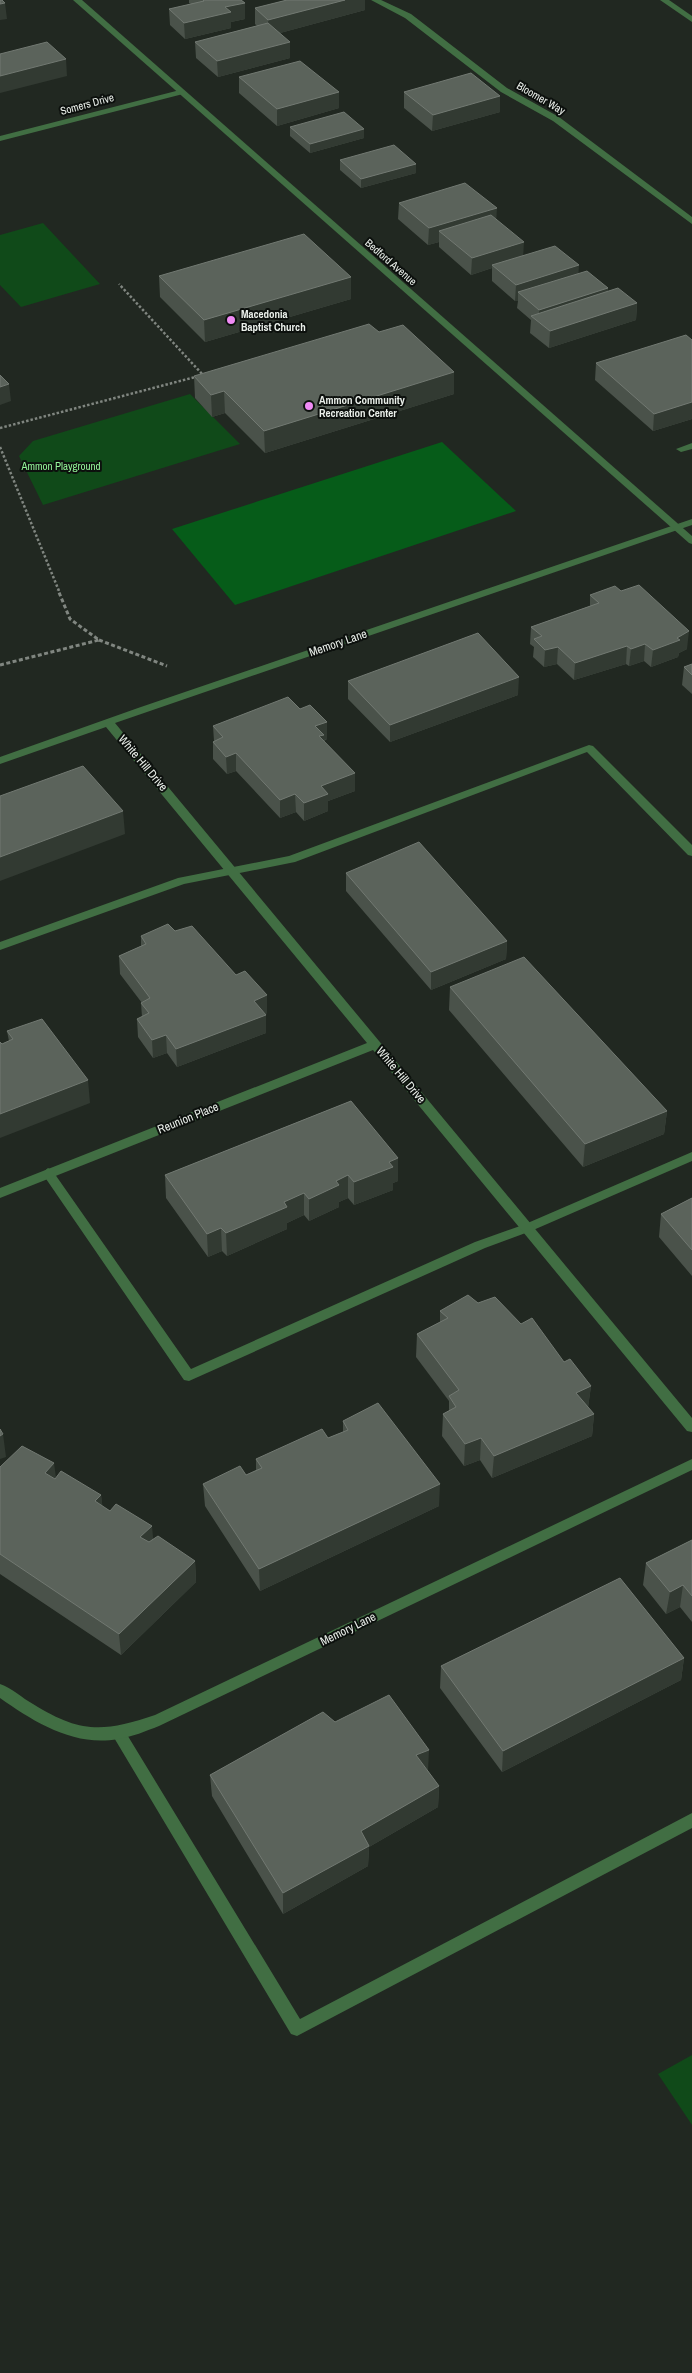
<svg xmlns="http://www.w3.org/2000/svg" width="692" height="2373" font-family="'Archivo Narrow',sans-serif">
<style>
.green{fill:#104a19}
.water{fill:#065c19}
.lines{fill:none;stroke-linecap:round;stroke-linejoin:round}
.path-far1{stroke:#808680;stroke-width:2.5;stroke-dasharray:2.5 2;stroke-linecap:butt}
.path{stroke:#808680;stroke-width:3;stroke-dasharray:4 2.5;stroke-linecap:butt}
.service{fill:#416e43;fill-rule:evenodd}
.minor{fill:#416e43;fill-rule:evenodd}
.tertiary{fill:#416e43;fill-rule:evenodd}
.wall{fill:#4a524a}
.shaded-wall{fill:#323a32}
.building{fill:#5b635b;stroke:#727972}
.poi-dot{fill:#f08bf5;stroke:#0c100d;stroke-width:2}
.labels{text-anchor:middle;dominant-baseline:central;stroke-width:4;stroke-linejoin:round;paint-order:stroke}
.far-street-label{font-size:11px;fill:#eaefea;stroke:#0c100d}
.far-poi-label{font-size:11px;font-weight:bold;fill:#eaefea;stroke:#0c100d;text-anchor:start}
.far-park-label{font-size:11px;fill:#95f69a;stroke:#0c100d}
.street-label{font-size:12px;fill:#eaefea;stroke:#0c100d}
</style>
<rect width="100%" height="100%" fill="#212821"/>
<path class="green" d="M43,223L100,284L21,307L0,285V235Z
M190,394L240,444L43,505L19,456L33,441Z
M692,2055V2125L658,2074Z"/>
<path class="water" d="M442,442L516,511L235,605L172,529Z"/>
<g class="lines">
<path class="path-far1" d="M0,428L203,375L119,284
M0,447L59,591"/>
<path class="path" d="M99,640L167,666
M0,665L99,640L70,619L58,590"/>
<path class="service" d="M371,0H381L411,14L507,88L559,117L692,217V224L553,121L501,92L405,18Z
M692,443V449L681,452L676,449Z
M589,745L593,746L692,845V856L688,855L587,752L295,862L184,884L0,950V942L178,878L289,856Z
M692,1152V1161L531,1231L485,1248L189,1381L184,1380L42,1173L48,1168L52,1170L191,1369L475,1242L523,1225Z
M118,1726L123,1728L300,2019L692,1813V1828L297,2036L291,2034L113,1736L111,1732L113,1728Z"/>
<path class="minor" d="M660,0H669L692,16V22Z
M180,90H183V94L0,141V136Z
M692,519V525L115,723L692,1418V1432L687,1431L373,1050L0,1198V1188L367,1043L106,727L0,764V757L138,708Z
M692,1459V1470L159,1726C146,1731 132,1737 118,1739C74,1747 34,1722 0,1698V1684C12,1688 22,1698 33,1704C81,1734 104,1732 155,1715Z"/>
<path class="tertiary" d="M73,0H82L692,536V544L689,543Z"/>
</g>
<path class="wall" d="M189,0H241L245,3V19L231,22V28L185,39L170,25L169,9L191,4L189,3Z
M287,0H365V10L280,33L290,58L218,77L196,58L195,42L257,26L255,24V8Z
M239,77L339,92V108L277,126L239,93Z
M404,92L500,112L432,131L404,108Z
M290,127L364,138L310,153L290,136Z
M340,160L416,164V173L361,188L340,170Z
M399,203L496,219L523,255L578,273L608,288V292L637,303L636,320L549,348L530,333L531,320L517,308L518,301H515L492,281V268L471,275L439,247V242L428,245L398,219Z
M159,276L351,277V299L205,342L160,297Z
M692,340V419L653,431L595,380L596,363Z
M194,376L454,394L265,453L225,413L212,417L195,398Z
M590,595L687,649L679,653L678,657L651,667L644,661L629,666L626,664L574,680L557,664L544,667L533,657L534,647L530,644L531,627L590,606Z
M692,664V694L682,685L684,667Z
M348,681L518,695L390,742L348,699Z
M300,709L327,722V739L324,741L355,791L328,801V811L304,821L296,812L280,818L236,771L227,774L213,759V742L214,741L213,726Z
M346,873L507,941L506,959L431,990L346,891Z
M141,936L267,1013L265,1014L266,1015V1033L177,1067L167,1053L153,1058L138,1037L137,1019L142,1017L141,1003H142L120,974L119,956L141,946Z
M450,987L667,1111L664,1134L583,1167L449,1010Z
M7,1031L90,1103L2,1044L9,1041Z
M351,1101L398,1181L393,1183V1190L354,1205L348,1198L339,1202V1207L309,1221L304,1215L287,1223V1229L227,1256L222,1251L208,1257L166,1198L165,1175Z
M692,1198V1276L659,1237L661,1214Z
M478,1303L521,1324L564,1362L591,1386L588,1407L594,1414L592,1436L492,1478L480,1460L464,1466L442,1436L443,1414L449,1411V1401L416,1357L417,1334L440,1323V1311Z
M343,1421L439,1506L260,1591L205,1506L203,1484L246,1475L256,1470V1459L328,1438L343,1432Z
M0,1467L56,1478L101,1495L102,1506L153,1540L195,1561L196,1582L121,1655L0,1574Z
M692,1540V1622L680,1607L666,1614L643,1585L646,1563Z
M684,1658L681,1680L502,1772L440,1688L441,1666Z
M335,1722L428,1771L439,1786L438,1807L369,1847L368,1866L283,1914L212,1796L210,1775Z"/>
<path class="shaded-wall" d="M345,0H365V10L269,36L268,20Z
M5,3L7,19L0,20V4Z
M245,3V19L231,22V28L185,39L184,23L225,7Z
M290,42V58L218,77L217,61Z
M66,59L67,76L0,93V76Z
M339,92V108L277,126V109Z
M500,96V112L432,131L433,115Z
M364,129V138L310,153V144Z
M416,164V173L361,188V179Z
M497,208L496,225L439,231V242L428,245L429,228Z
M524,242L523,259L492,265V268L471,275L472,258Z
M579,265L578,282L518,292V301H515L516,285Z
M351,277V299L205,342L204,320Z
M608,288L607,305L539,322V310Z
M637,303L636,320L549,348L550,331Z
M454,372V394L265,453L264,431Z
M9,384L11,401L0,405V387Z
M224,391L225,413L212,417L211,395Z
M692,402V419L653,431L654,414Z
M689,631L687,649L679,653L678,657L651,667L653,650Z
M645,644L644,661L629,666L631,649Z
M627,646L626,664L574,680L575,663Z
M558,647L557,664L544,667L545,650Z
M519,677L518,695L390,742V725Z
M327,722V739L324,740V752L315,726Z
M236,753V771L227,774L226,757Z
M355,773V791L328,801V811L304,821V803L321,786Z
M295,794L296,812L280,818V800Z
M123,811L125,834L0,881V857Z
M507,941L506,959L431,990V972Z
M267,995V1013L255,1019L254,1001Z
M266,1015V1033L177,1067L176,1049Z
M166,1035L167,1053L153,1058L152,1040Z
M88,1080L90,1103L0,1138V1114Z
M667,1111L664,1134L583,1167L585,1144Z
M398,1158V1181L393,1183V1190L354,1205V1182L389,1162Z
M348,1175V1198L339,1202V1207L309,1221V1199L336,1181Z
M304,1193V1215L287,1223V1229L227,1256L226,1233L284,1202Z
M221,1228L222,1251L208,1257L207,1234Z
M591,1386L588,1408L576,1393Z
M594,1414L592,1436L492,1478L494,1456Z
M3,1434L6,1457L0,1459V1436Z
M481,1438L480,1460L464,1466L465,1444Z
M54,1463L57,1485L45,1473Z
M440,1484L439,1506L260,1591L259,1569Z
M101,1495L104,1517L95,1501Z
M152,1526L154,1548L140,1537Z
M195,1561L196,1582L121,1655L119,1634Z
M683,1585L680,1607L666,1614L670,1592Z
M684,1658L681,1680L502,1772L503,1751Z
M429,1750L428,1771L416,1755Z
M439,1786L438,1807L369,1847L368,1866L283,1914V1893L361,1831Z"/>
<path class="building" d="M0,0H2L5,3L0,4Z
M203,0H241L245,3L225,7L231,12L184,23L169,9L204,1Z
M287,0H345L268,20L255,8Z
M268,23L290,42L217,61L195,42Z
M47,42L66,59L0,76V54Z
M300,61L339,92L277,109L239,77Z
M471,73L500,96L433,115L404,92Z
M344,112L364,129L310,144L290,127Z
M394,145L416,164L361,179L340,160Z
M465,183L497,208L429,228L399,203Z
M491,215L524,242L472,258L439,231Z
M304,234L351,277L204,320L159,276Z
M555,246L579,265L516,285L492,265Z
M587,271L608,288L539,310L518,292Z
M618,288L637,303L550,331L531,316Z
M369,324L379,332L403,325L454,372L264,431L224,391L211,395L194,376Z
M686,335L692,340V402L654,414L596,363Z
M0,375L9,384L0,387Z
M639,585L689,631L677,638L680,640L653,650L645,644L631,649L627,646L575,663L558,647L545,650L534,639L542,636L531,627L599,603L590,595L615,586L621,591Z
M478,633L519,677L390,725L348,681Z
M692,664V675L684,667Z
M288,697L300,709L310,705L327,722L315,726L324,735L319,736L355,773L321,786L328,794L304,803L295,794L280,800L236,753L226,757L213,742L223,737L213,726Z
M83,766L123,811L0,857V796Z
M419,842L507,941L431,972L346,873Z
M168,924L175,931L192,926L236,975L245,971L267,995L254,1001L266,1015L176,1049L166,1035L152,1040L137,1019L149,1013L141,1003L150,998L119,956L146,944L141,936Z
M524,957L667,1111L585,1144L450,987Z
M42,1019L88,1080L0,1114V1042L2,1044L13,1039L7,1031Z
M351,1101L398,1158L389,1162L393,1167L354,1182L348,1175L336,1181L339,1185L309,1199L304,1193L284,1202L287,1207L226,1233L221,1228L207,1234L165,1175Z
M692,1198V1250L661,1214Z
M468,1295L478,1303L495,1297L521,1324L532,1318L564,1362L570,1359L591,1386L576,1393L594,1414L494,1456L481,1438L465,1444L443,1414L456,1407L449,1396L459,1390L417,1334L448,1318L440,1311Z
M378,1403L440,1484L259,1569L203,1484L240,1466L246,1475L262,1468L256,1459L322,1429L328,1438L348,1430L343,1421Z
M0,1429L3,1434L0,1436Z
M22,1446L54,1463L45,1473L55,1479L61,1471L101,1495L95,1501L110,1511L116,1504L152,1526L140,1537L149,1542L158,1536L195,1561L119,1634L0,1554V1467Z
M692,1540V1596L683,1585L670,1592L646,1563Z
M620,1578L684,1658L503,1751L441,1666Z
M389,1695L429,1750L416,1755L439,1786L361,1831L369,1846L283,1893L210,1775L323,1712L335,1722Z"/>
<g class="poi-dot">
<circle cx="231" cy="320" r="5"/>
<circle cx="309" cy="406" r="5"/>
</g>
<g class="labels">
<g class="far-street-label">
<text transform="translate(541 98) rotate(30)">Bloomer Way</text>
<text transform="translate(87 104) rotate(-15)">Somers Drive</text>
<text transform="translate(391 262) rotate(41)">Bedford Avenue</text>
</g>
<g class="far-poi-label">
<text x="241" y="314">Macedonia<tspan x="241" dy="13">Baptist Church</tspan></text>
<text x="319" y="400">Ammon Community<tspan x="319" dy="13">Recreation Center</tspan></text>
</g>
<g class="far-park-label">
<text x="61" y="466">Ammon Playground</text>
</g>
<g class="street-label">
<text transform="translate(338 643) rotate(-19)">Memory Lane</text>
<text transform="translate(143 763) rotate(50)">White Hill Drive</text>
<text transform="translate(401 1075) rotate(50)">White Hill Drive</text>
<text transform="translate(188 1118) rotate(-22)">Reunion Place</text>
<text transform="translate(348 1629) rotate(-26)">Memory Lane</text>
</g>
</g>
</svg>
